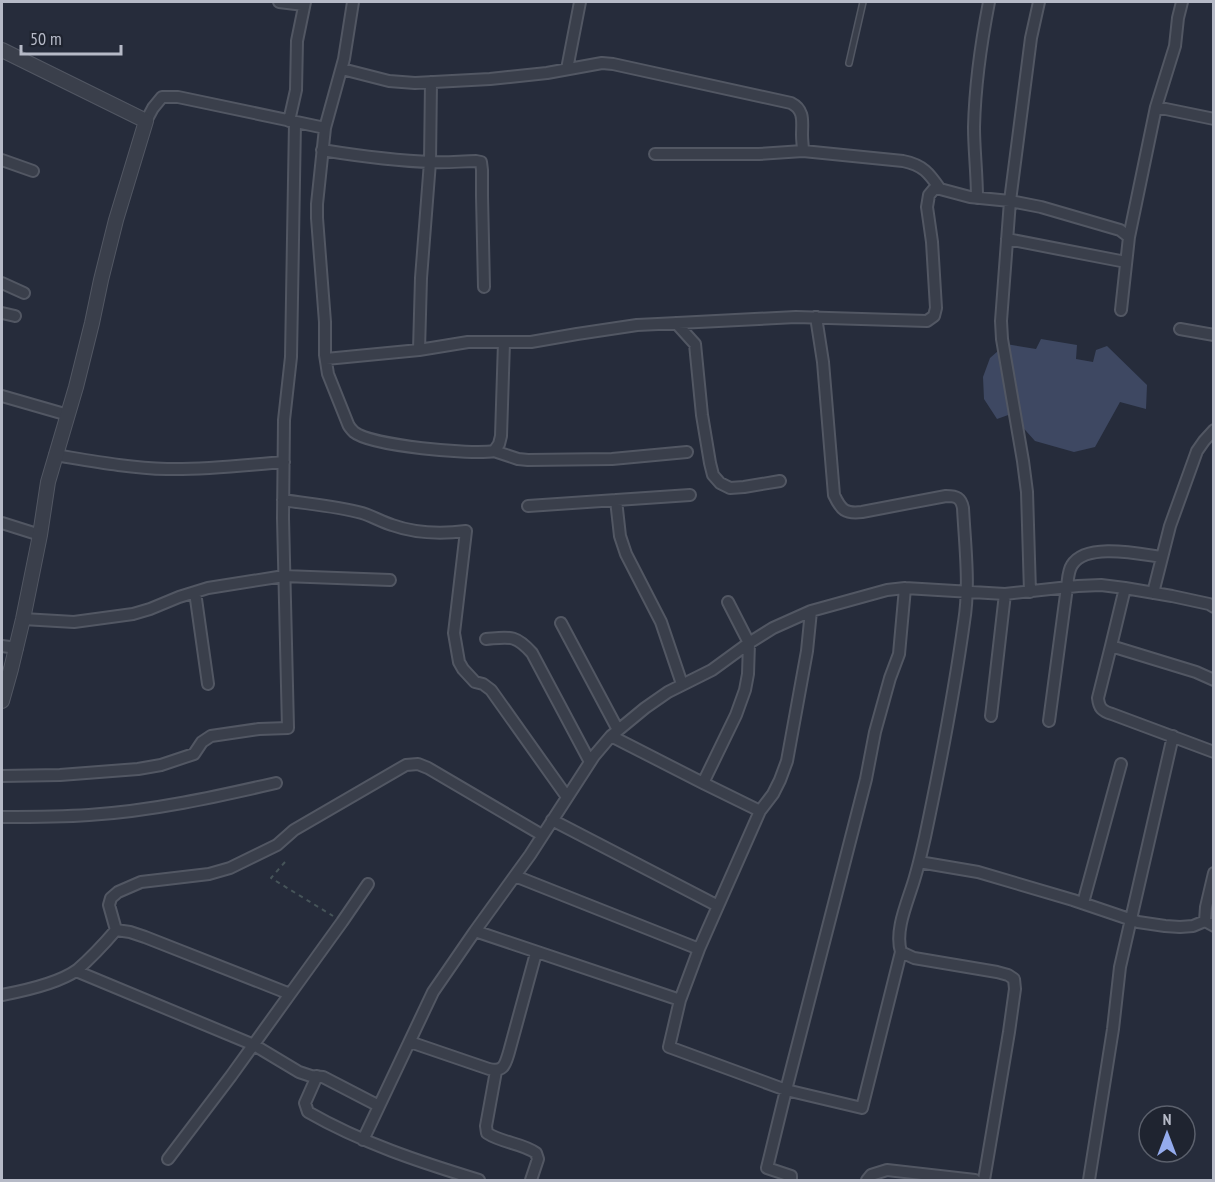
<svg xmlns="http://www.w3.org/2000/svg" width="1215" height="1182" font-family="'PT Sans Narrow',sans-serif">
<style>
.water{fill:#3e4862}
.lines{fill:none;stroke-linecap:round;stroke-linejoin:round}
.service-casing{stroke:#525763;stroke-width:8}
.minor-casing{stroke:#525763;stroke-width:14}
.tertiary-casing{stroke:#525763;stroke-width:16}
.path{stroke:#465459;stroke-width:2;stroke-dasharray:4.5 4.5;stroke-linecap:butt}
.service{stroke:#3a3f4b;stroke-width:5}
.minor{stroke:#3a3f4b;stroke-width:10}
.tertiary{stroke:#3a3f4b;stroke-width:14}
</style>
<rect width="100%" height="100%" fill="#262c3b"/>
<path class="water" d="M1041,339L1077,345L1076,359L1093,362L1096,350L1107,346L1147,385L1146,409L1120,402L1095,447L1074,452L1035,441L1011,414L997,419L984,399L983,377L990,358L1006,344L1036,349Z"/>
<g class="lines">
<g class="service-casing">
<path id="service" d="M849,63L863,2"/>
</g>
<g class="minor-casing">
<path id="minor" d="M279,2L304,5
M353,2L344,59L325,128L317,204V218L325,322V355L328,374L348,424C349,427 352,430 354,432C371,446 472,455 494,451L499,444L501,436L504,342
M342,69L389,81L415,83L490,79L547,73L602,63L613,64L791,103C805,110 802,122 802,135C802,141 803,146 803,151
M567,69L580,2
M1156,107L1214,119
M146,121L153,108L162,97H178L325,128
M289,121L296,90L297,41L305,2
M322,150C359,156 396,161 433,162C447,163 462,161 476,161L481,162L482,170V196L484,287
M655,154H759L803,151L903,161C923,165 929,173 940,189
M2,160L33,171
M977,198C977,174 974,150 974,127C975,85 981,43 989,2
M1129,237L1156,107L1175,46L1178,18L1182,2
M1007,239L1126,262
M2,283L24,293
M2,313L15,316
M816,317L823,362L834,495C841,510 845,514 862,512L946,496C957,496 961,498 963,508C965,546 970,585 964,622C954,694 940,766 925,837C922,850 919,864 915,877C909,899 894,929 901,952L914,958L997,972L1008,975L1014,979L1015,989L1009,1032L984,1180
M676,323L695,344L702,415L710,463L713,475L720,483L730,488L744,487L780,481
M1180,329L1214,335
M419,350L421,278L430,162L431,82
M326,359L419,350L468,342H531L577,334L637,325L658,324L796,317L927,321L934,316L936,308L932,242L927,207L929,195L934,189H940L970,197L1010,201L1041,207L1120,230L1129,237L1121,310
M2,396L68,415
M494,451L518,459L528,460L612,459L687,452
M55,455C92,461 129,468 167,469C206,470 245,465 284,462
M283,500C309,504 336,506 362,513C372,516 382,522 392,525C417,534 441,534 466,531L454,633L459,662L463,669L475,682L483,684L491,690L567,797
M616,500L620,536L626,554L661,622L682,684
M528,506L690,495
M2,523L40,535
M1125,588L1172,596L1209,604L1214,607
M195,592L208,684
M1030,592L1027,492L1023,461L1002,339L1001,321L1010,201L1031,38L1039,2
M1153,593L1170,526L1197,451L1204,441L1214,430
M1005,594L1078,586L1101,585L1125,588L1111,646L1196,672L1214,680
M23,619L74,622L133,614L150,609L179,597L208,588L284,576L390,580
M561,623L618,730
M486,639C509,637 515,634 532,653L590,762
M2,646L17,648
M1111,646L1098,698C1099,708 1102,711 1112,714L1214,752
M1049,721L1067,587C1068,580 1068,571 1072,565C1086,542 1140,554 1162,557
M611,736L703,783L760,811L699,949
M2,776L60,775L138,769L161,765L194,754L202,742L211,736L259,729L288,728L283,518L284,420L291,357L295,122
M703,783L736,715L745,690L748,674L749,643L728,602
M760,811L773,794L780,780L787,761L807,651L811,611
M2,817C31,817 60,817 89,815C152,811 215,797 276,783
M552,820L718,906
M919,862L978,872L1073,900L1138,922L1165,926L1180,927L1193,926L1205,921
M1214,873L1206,907L1205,921L1214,926
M1083,903L1121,764
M116,930L109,905L111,898L118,892L141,882L209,874L230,868L277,845L294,830L406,765L418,764L428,768L542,835
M475,931L680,1000L699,949L515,876
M76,971L254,1045L299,1072L311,1076L323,1077L379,1106
M290,994L342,922L368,884
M2,995C23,991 59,983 77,970C91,958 104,944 116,930L130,932L145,937L290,994L231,1076L168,1159
M680,1000L669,1047L786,1090L862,1108L901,952
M410,1042L489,1069C504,1072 505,1065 509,1052L536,953
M496,1071L486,1126L487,1133C502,1143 522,1143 536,1153L538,1159L531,1180
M317,1076L305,1103L308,1112C362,1143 420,1162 479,1180
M363,1140L433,992L475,931L530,855L594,756L611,736L622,727L645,708L668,692L712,670L749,643L773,628L811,611L887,590L905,588L1005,594L991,716
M791,1180V1176L767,1168L786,1090L866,779L875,732L890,678L899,654L905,588
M867,1180L871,1175L887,1170L975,1180
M1089,1180L1113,1029L1120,967L1173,736"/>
</g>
<g class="tertiary-casing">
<path id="tertiary" d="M2,50L146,121L116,220L101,280L92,323L76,387L48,482L40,535L23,619L11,669L2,701"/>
</g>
<path class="path" d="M285,862L271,878L333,916"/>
<use href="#service" class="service"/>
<use href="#minor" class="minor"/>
<use href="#tertiary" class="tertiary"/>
</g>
<rect width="1215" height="1182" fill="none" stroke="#b6bac7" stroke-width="6"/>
<g transform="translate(1167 1134)"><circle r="28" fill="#1f2430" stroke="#5b606c" stroke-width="1.5"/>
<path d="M0-4.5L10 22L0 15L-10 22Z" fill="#94abed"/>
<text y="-9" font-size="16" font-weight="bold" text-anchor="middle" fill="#b6bac7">N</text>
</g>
<path d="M21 45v9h100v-9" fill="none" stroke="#b6bac7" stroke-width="3"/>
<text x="30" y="45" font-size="18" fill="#b6bac7" stroke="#1f2430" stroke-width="4.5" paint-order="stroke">50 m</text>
</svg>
